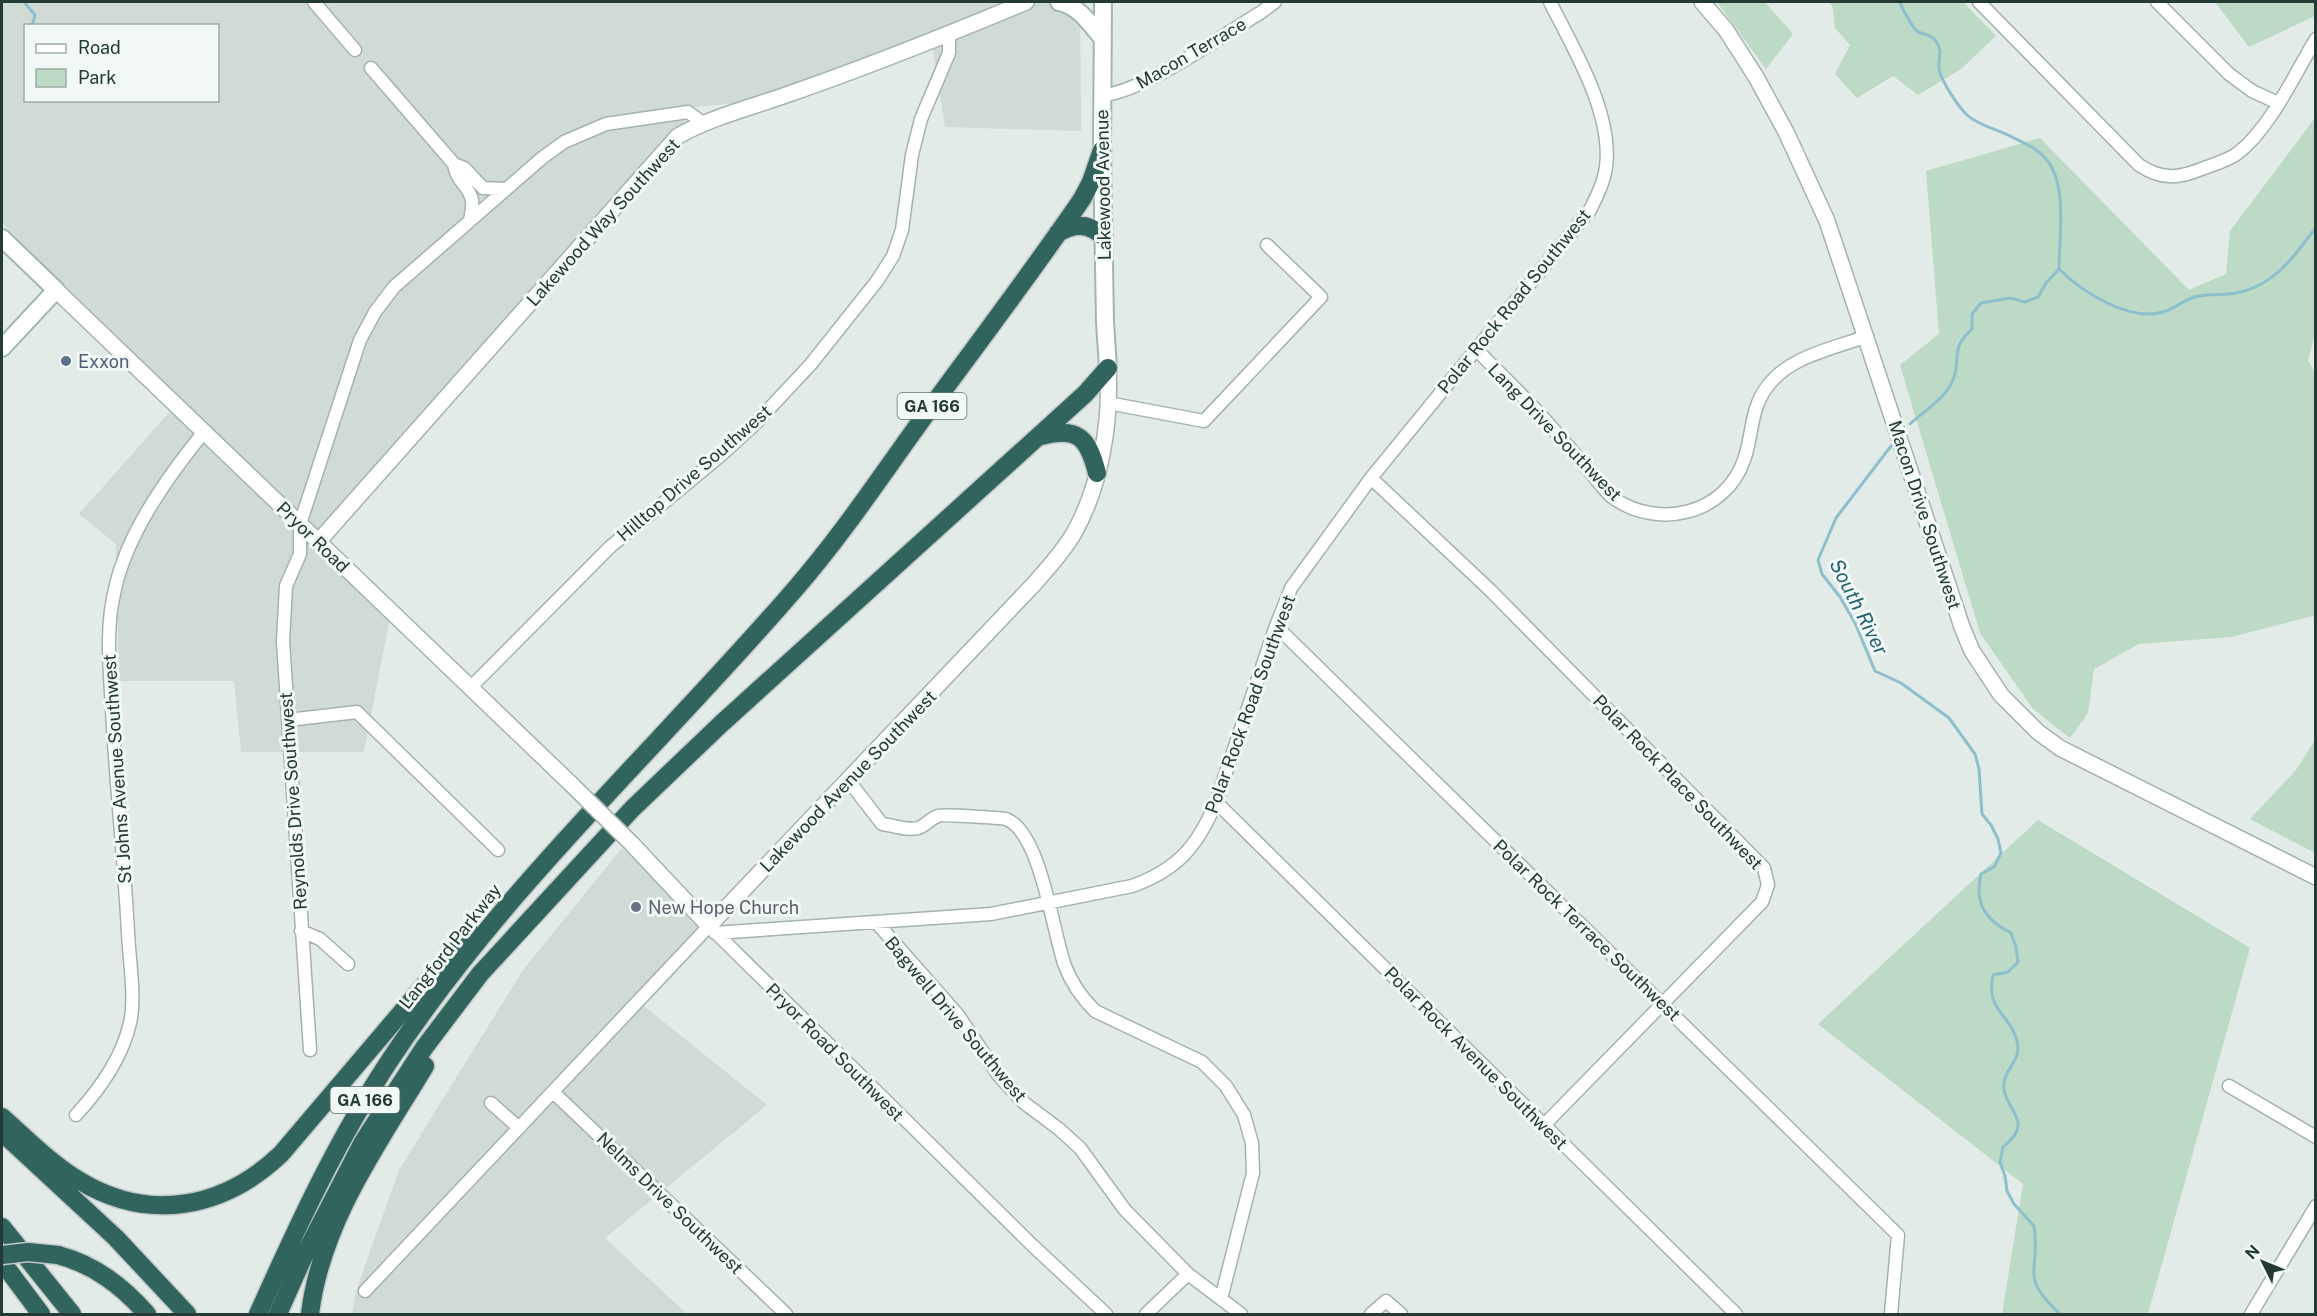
<svg xmlns="http://www.w3.org/2000/svg" width="2317" height="1316" font-family="'Public Sans',sans-serif">
<style>
.built{fill:#d0dbd6;fill-rule:evenodd}
.green{fill:#bcdac6}
.lines{fill:none;stroke-linecap:round;stroke-linejoin:round}
.stream{stroke:#8ebfcc;stroke-width:3}
.minor-casing{stroke:#a5b2ae;stroke-width:15}
.tertiary-casing{stroke:#a5b2ae;stroke-width:18}
.secondary-casing{stroke:#a1b6af;stroke-width:20}
.motorway-casing{stroke:#c1c8c6;stroke-width:21}
.minor{stroke:#fff;stroke-width:12}
.tertiary{stroke:#fff;stroke-width:15}
.secondary{stroke:#fff;stroke-width:16}
.motorway{stroke:#31645c;stroke-width:18}
.tertiary-bridge-casing{stroke:#a5b2ae;stroke-width:18;stroke-linecap:butt}
.motorway-bridge-casing{stroke:#c1c8c6;stroke-width:21;stroke-linecap:butt}
.tertiary-bridge{stroke:#fff;stroke-width:15}
.motorway-bridge{stroke:#31645c;stroke-width:18}
.service-dot{fill:#5c6f8a;stroke:#f2f8f5;stroke-width:2}
.worship-dot{fill:#6b7280;stroke:#f2f8f5;stroke-width:2}
.labels{text-anchor:middle;dominant-baseline:central;stroke-width:6;stroke-linejoin:round;paint-order:stroke}
.shield{fill:#f2f8f5;stroke:#61736f;stroke-width:1.5}
.shield-label{font-size:16px;font-weight:bold;fill:#233a35}
.street-label{font-size:18px;fill:#233a35;stroke:#f2f8f5}
.service-label{font-size:18px;fill:#4e5e75;stroke:#f2f8f5;text-anchor:start}
.worship-label{font-size:18px;fill:#5b616d;stroke:#f2f8f5;text-anchor:start}
.water-label{font-size:20px;font-style:italic;fill:#226171;stroke:#f2f8f5}
</style>
<rect width="100%" height="100%" fill="#e2ebe7"/>
<path class="built" d="M2,2H1080L1081,131L945,127L932,44L786,99L694,107L638,193L324,547L391,612L364,752H241L234,681H119L116,544L79,514L180,400L2,223ZM26,26H218V100H26Z
M622,848L717,927L644,1006L767,1105L605,1238L687,1314H352L356,1291L399,1170L523,970Z"/>
<path class="green" d="M1717,2H1765L1793,34L1766,69Z
M1830,2H1963L1996,36L1961,69L1918,95L1893,76L1857,98L1835,74L1850,45L1835,28L1833,8Z
M2215,2H2315V16L2249,47Z
M2315,118L2316,331L2308,360L2316,375L2315,620L2313,616L2231,637L2139,644L2094,669L2088,713L2070,738L2033,709L1980,633L1900,365L1939,334L1926,171L2040,138L2189,290L2226,274L2230,231Z
M2315,740V853L2250,819L2296,770Z
M2038,820L2250,948L2148,1314H2002L2023,1184L1818,1024Z"/>
<g class="lines">
<path class="stream" d="M24,2L35,15L32,26
M1900,2C1901,7 1914,30 1918,32C1925,35 1932,34 1937,43C1943,52 1938,58 1939,69C1941,81 1958,106 1967,115C1979,126 1997,129 2012,137C2024,143 2037,148 2046,159C2068,184 2059,237 2059,269
M25,35H26
M2059,269C2082,292 2132,324 2166,311C2177,307 2184,300 2195,297C2209,293 2222,296 2236,293C2274,286 2295,256 2316,227
M1910,424C1924,411 1945,399 1953,380C1962,356 1949,350 1972,329V314L1981,303L2010,298L2025,302L2038,297L2046,283L2059,269
M1891,446L1836,518L1818,560L1822,574L1840,597L1855,623L1875,671L1901,683L1949,718L1975,754L1979,769L1982,814L1991,825L1998,839L2001,853L1994,867L1981,874C1974,903 1985,920 2011,933L2016,947L2018,962L2008,972L1993,975C1985,1011 2010,1013 2017,1041C2022,1061 2006,1066 2004,1083C2001,1109 2038,1120 2003,1147L2000,1162L2005,1176L2007,1191L2014,1204L2034,1226C2041,1274 2018,1275 2060,1314"/>
<g class="minor-casing">
<path id="minor" d="M314,2L355,50
M1979,2L2139,165C2163,181 2180,178 2204,168C2215,164 2229,160 2238,153C2271,127 2294,75 2316,39
M2157,2L2229,74L2252,91L2278,103
M371,68L454,164L464,168L483,188L506,189
M1103,95C1143,92 1223,35 1260,13L1275,2
M454,164C456,181 469,186 472,200C473,206 471,214 470,221
M1476,349C1499,373 1524,396 1546,421C1561,438 1576,455 1591,473C1598,481 1604,490 1612,497C1657,530 1725,515 1744,460C1753,435 1750,409 1767,387C1789,356 1833,349 1867,336
M1108,403L1204,421L1321,297L1267,245
M1371,478L1490,590L1764,868L1768,885L1762,902L1544,1125
M1276,626L1898,1235L1891,1314
M470,688L610,547L720,456L756,423L811,364L877,281L893,256L902,230L912,155L921,119L949,53V34
M288,720L357,712L498,850
M849,781L882,824C892,825 909,831 918,828C925,826 931,818 938,816C942,814 1001,818 1006,819C1041,832 1053,934 1065,966C1071,982 1083,999 1095,1011L1202,1062L1226,1086L1244,1115L1252,1143L1253,1173L1221,1299
M1216,802L1736,1314
M876,922L958,1015L999,1076L1023,1102L1059,1129L1080,1148L1125,1210L1188,1274L1241,1314
M301,931L320,939L348,964
M715,933L991,914L1132,886C1177,870 1198,846 1216,802L1276,626L1291,588L1371,478L1590,210C1597,196 1604,182 1606,167C1613,113 1573,48 1550,2
M310,1050L283,641L286,586L300,554V524L360,340L375,312L394,287L542,158L564,142L606,124L688,112L703,123
M2229,1086L2316,1137
M553,1092L786,1314
M491,1103L519,1128
M76,1115C100,1089 122,1058 130,1023C136,997 129,959 128,932C124,858 116,784 112,710C110,670 105,629 115,589C127,533 168,476 204,432
M365,1291L709,926L1032,1245L1106,1314
M1146,1314L1188,1274
M1371,1314L1386,1301L1401,1314
M2251,1314L2316,1206"/>
</g>
<g class="tertiary-casing">
<path id="tertiary" d="M1702,2L1726,30L1756,77L1786,132L1827,221L1962,627L1972,651L2001,695L2038,732L2060,748L2316,877
M56,290L571,784
M318,542L678,136C712,117 749,108 786,95C867,67 947,35 1026,2
M632,844L709,926L1034,584C1048,568 1063,552 1074,533C1101,485 1111,422 1108,368"/>
</g>
<g class="secondary-casing">
<path id="secondary" d="M1059,2C1078,5 1091,25 1102,38
M1103,2L1102,150L1105,322L1108,368
M2,238L56,290L2,348"/>
</g>
<g class="motorway-casing">
<path id="motorway" d="M1058,233C1074,223 1089,223 1104,237
M1041,436C1078,426 1088,438 1097,473
M2,1117C26,1138 51,1164 80,1181C150,1223 224,1208 281,1154L446,960L472,934
M5,1135L116,1238L187,1314
M2,1227L72,1314
M58,1255C95,1265 122,1286 147,1314
M2,1262L41,1314
M258,1314C297,1227 337,1140 390,1060C505,886 661,745 796,588C843,534 883,473 926,414C978,343 1032,272 1082,199L1091,182L1102,150
M278,1314L303,1258L363,1142L424,1048L480,974L632,809L721,724L1085,394L1108,368
M310,1314C321,1222 378,1144 425,1066"/>
</g>
<use href="#minor" class="minor"/>
<use href="#tertiary" class="tertiary"/>
<use href="#secondary" class="secondary"/>
<use href="#motorway" class="motorway"/>
<g class="tertiary-bridge-casing">
<path id="tertiary-bridge" d="M571,784L632,844"/>
</g>
<g class="motorway-bridge-casing">
<path id="motorway-bridge" d="M2,1255L28,1252L58,1255"/>
</g>
<use href="#tertiary-bridge" class="tertiary-bridge"/>
<use href="#motorway-bridge" class="motorway-bridge"/>
</g>
<circle class="service-dot" cx="66" cy="361" r="6"/>
<circle class="worship-dot" cx="636" cy="907" r="6"/>
<g class="labels">
<g class="shield">
<rect x="897.5" y="393" width="69" height="26" rx="4.5"/>
<rect x="330.5" y="1087" width="69" height="26" rx="4.5"/>
</g>
<g class="shield-label">
<text x="932" y="406">GA 166</text>
<text x="365" y="1100">GA 166</text>
</g>
<g class="street-label">
<text transform="translate(1191 53) rotate(-30)">Macon Terrace</text>
<text transform="translate(1103 185) rotate(-91)">Lakewood Avenue</text>
<text transform="translate(603 222) rotate(-48)">Lakewood Way Southwest</text>
<text transform="translate(1514 301) rotate(-51)">Polar Rock Road Southwest</text>
<text transform="translate(1555 432) rotate(46)">Lang Drive Southwest</text>
<text transform="translate(694 473) rotate(-41)">Hilltop Drive Southwest</text>
<text transform="translate(1925 515) rotate(72)">Macon Drive Southwest</text>
<text transform="translate(313 537) rotate(44)">Pryor Road</text>
<text transform="translate(1250 704) rotate(-70)">Polar Rock Road Southwest</text>
<text transform="translate(117 769) rotate(-94)">St Johns Avenue Southwest</text>
<text transform="translate(848 781) rotate(-46)">Lakewood Avenue Southwest</text>
<text transform="translate(1678 782) rotate(46)">Polar Rock Place Southwest</text>
<text transform="translate(293 801) rotate(-94)">Reynolds Drive Southwest</text>
<text transform="translate(1587 930) rotate(44)">Polar Rock Terrace Southwest</text>
<text transform="translate(450 946) rotate(-52)">Langford Parkway</text>
<text transform="translate(956 1019) rotate(50)">Bagwell Drive Southwest</text>
<text transform="translate(835 1052) rotate(45)">Pryor Road Southwest</text>
<text transform="translate(1476 1058) rotate(45)">Polar Rock Avenue Southwest</text>
<text transform="translate(670 1203) rotate(44)">Nelms Drive Southwest</text>
</g>
<g class="service-label">
<text x="78" y="361">Exxon</text>
</g>
<g class="worship-label">
<text x="648" y="907">New Hope Church</text>
</g>
<g class="water-label">
<text transform="translate(1859 607) rotate(63)">South River</text>
</g>
</g>
<rect width="2317" height="1316" fill="none" stroke="#233a35" stroke-width="6"/>
<rect x="24" y="24" width="195" height="78" fill="#f2f8f5" stroke="#9faca8" stroke-width="1.5"/>
<rect x="36" y="44" width="30" height="9" fill="#ffffff" stroke="#9faca8" stroke-width="1.5"/>
<text x="78" y="54" font-size="18" fill="#233a35">Road</text>
<rect x="36" y="69" width="30" height="18" fill="#bcdac6" stroke="#9faca8" stroke-width="1.5"/>
<text x="78" y="84" font-size="18" fill="#233a35">Park</text>
<g transform="translate(2263 1262) rotate(313)" stroke="#f2f8f5" stroke-width="4.5" paint-order="stroke">
<path d="M0-4.5L10 22L0 15L-10 22Z" fill="#233a35"/>
<text y="-9" font-size="16" font-weight="bold" text-anchor="middle" fill="#233a35">N</text>
</g>
</svg>
